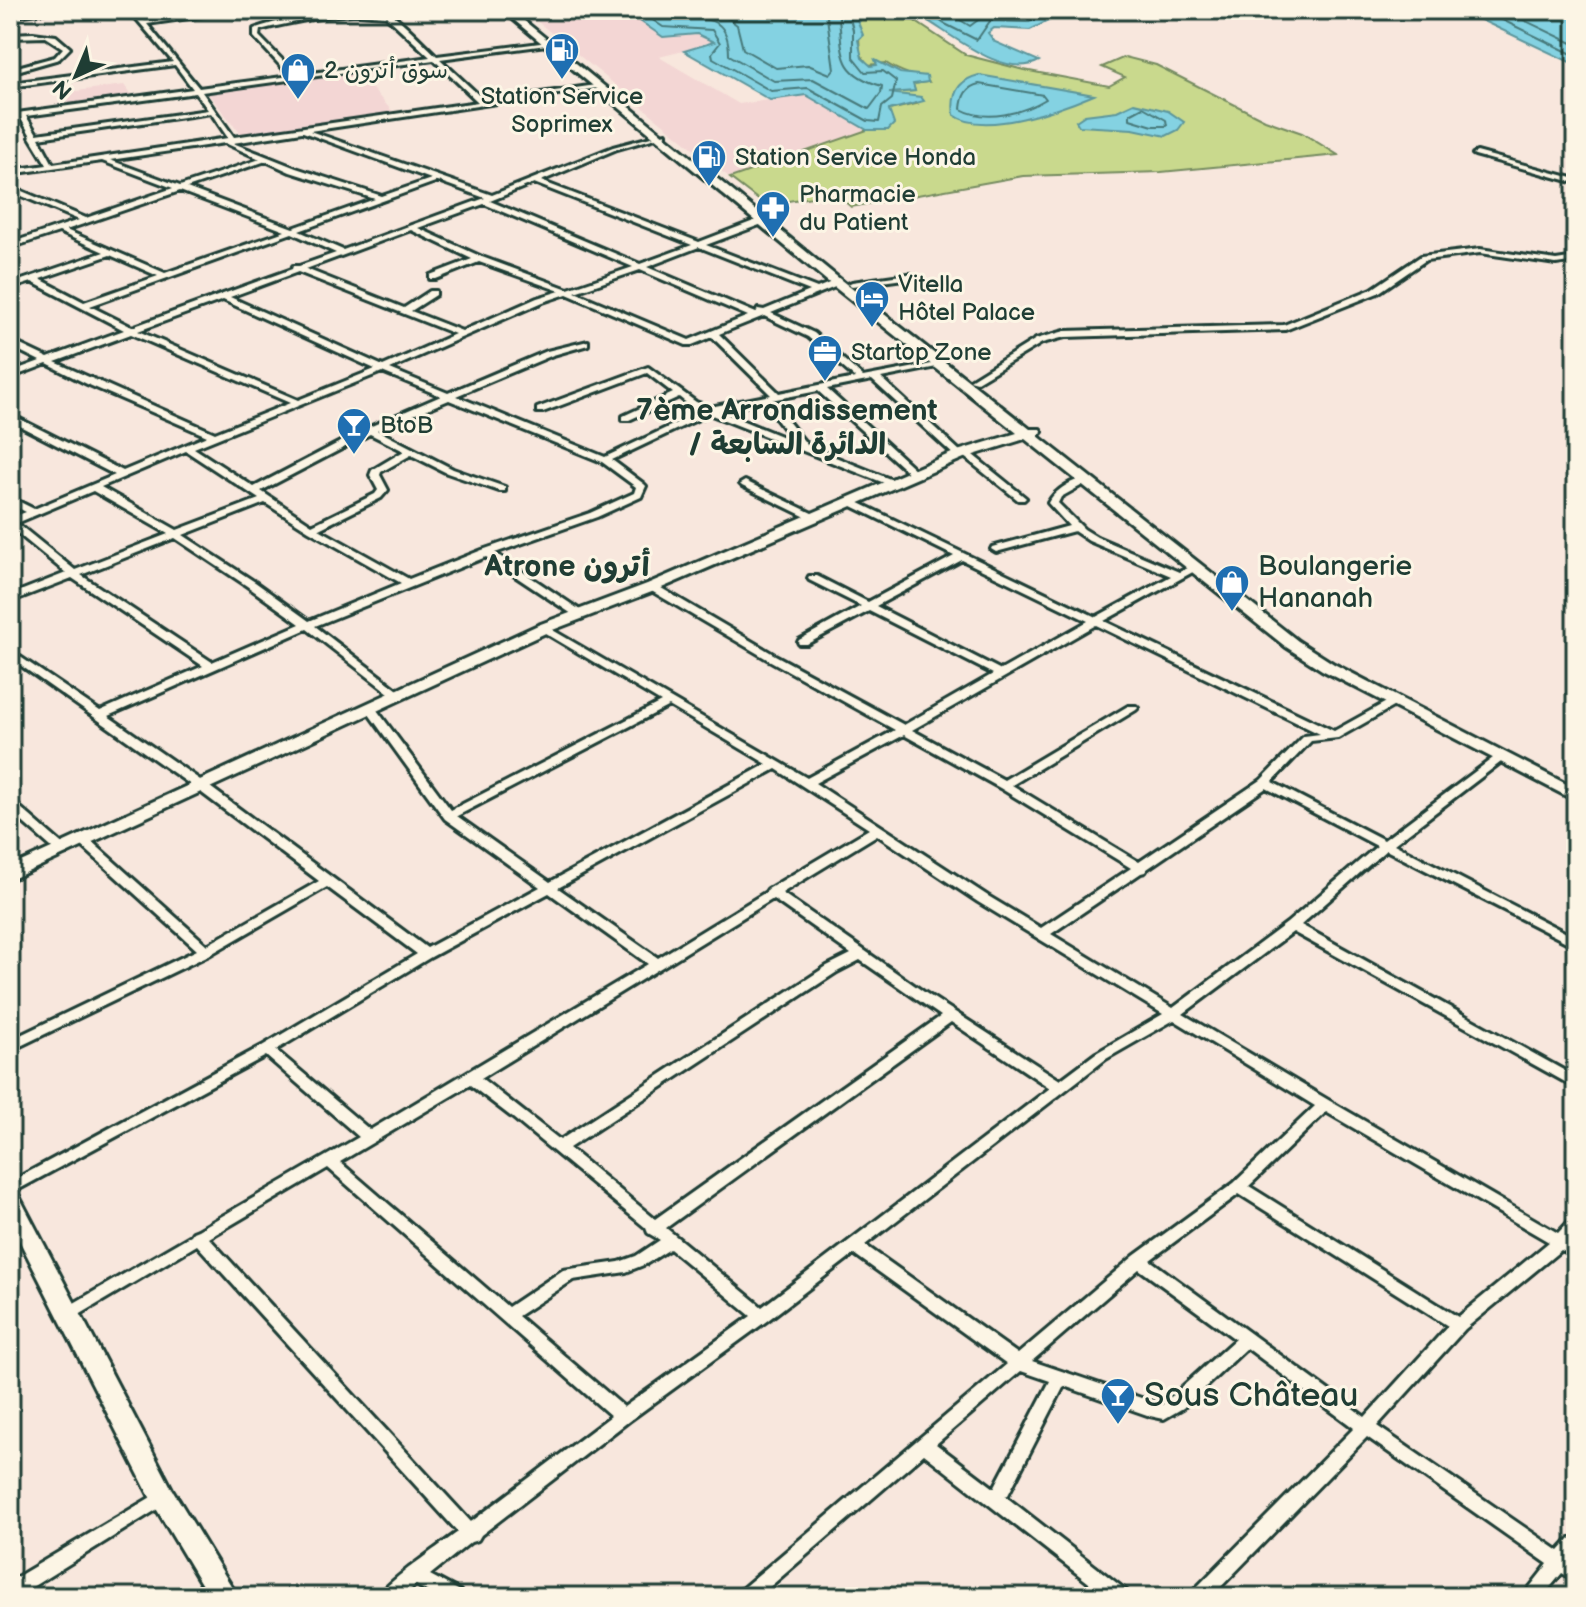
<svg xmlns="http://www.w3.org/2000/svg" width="1586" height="1607" font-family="'Balsamiq Sans','Playpen Sans Arabic',sans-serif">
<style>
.built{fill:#f3d6d4}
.green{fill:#c9d98d;stroke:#748b60;stroke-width:2}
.water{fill:#84d2e2;stroke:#5c969c;stroke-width:2}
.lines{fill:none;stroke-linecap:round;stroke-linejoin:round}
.shore{stroke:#47797a;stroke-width:2}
.street-casing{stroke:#1f3d34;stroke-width:6}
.secondary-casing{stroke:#1f3d34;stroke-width:6}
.street{fill:#fcf5e5;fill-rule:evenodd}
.secondary{fill:#fcf5e5;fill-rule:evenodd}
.labels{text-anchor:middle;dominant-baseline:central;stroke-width:6;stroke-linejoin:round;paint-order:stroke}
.far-poi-label{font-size:24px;fill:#1f3d34;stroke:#fcf5e5;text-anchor:start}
.poi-label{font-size:28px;fill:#1f3d34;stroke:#fcf5e5;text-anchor:start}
.far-district-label{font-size:30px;font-weight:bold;fill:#1f3d34;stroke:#fcf5e5}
.neighbourhood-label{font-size:30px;font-weight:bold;fill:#1f3d34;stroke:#fcf5e5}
.near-poi-label{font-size:34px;fill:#1f3d34;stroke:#fcf5e5;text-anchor:start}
</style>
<rect width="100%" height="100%" fill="#f8e7dd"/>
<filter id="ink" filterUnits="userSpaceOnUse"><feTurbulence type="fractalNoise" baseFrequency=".0125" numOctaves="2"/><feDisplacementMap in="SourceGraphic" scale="16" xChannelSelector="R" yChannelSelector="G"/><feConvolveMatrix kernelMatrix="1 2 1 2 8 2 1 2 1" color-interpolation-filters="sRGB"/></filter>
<g filter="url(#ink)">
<path class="built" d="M523,10H624L663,37L697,34L716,43L659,57L739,104L806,95L867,130L730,178Z
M355,70L393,112L241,134L205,90Z
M124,85L131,95L68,104L61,93Z"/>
<path class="green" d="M852,10H898L966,55L1024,70L1109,86L1125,77L1102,67L1125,57L1156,65L1265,120L1302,133L1338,155L1161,172L1023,176L851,207L835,193L765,205L730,178L867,130H888L889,110L916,104L885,93L915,91L913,84L928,82C913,74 900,73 886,63L868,65L860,53L858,21L861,17Z"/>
<path class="water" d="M624,10H852L861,17L858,22L863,35L858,40L862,58L871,66L877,65L875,60L900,73L927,76L928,82L913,84L915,91L889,93L921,97L924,101L889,110L894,124L888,130H867L806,95L770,100L684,51L714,42L697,34L663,37Z
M909,10H1070L1030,30L994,28L988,33L995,42L1039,61C1001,82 942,25 909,10Z
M1460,10H1576V65Z
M979,75L1094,95C1061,109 984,137 954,115C951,95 958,80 979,75Z
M1134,103L1168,111L1184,122L1178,130L1166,136L1133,129L1079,126L1076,121L1085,115L1117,111Z"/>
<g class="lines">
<path class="shore" d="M638,10L663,27L712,30L720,43L712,53L713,58L771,91L808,88L868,121L879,122L882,107L892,99L896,81L883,71L865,72L853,57V30L848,10
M656,10C685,29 729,0 729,55L774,81L813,79L869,109L881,93L882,86C835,73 844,52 838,10
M717,10L737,25L743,49L776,68L808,65L830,74L834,69L826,10
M926,10L943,23L977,40L990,21L1029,22L1053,10
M944,10L970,26L990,11L1034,10
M1482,10L1576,56
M1503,10L1576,45
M979,84L1043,95L1046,99C1023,113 986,123 961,109C962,96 966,87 979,84Z
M1143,107L1166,120L1167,126H1153L1130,119V114Z"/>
<g class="street-casing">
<path id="street" d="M40,10H60L10,17V13Z
M129,10H135L145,21L229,10H245L147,24L199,88L290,76L254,37V29C276,19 369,2 390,13C400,18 427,47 437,56L556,41L554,44L440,59L485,101L596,85L598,86V88L310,131L492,195L613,147L666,133V135L617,149L541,181L699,242L759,219H765V223L706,245L817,288L834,281H840V285L771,313L814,333L863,377L942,362V366L881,378L961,452L968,451L1026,498L1024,500H1018L963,456L956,457L872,380L827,389L918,472V476H912L818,391L771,400L808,446L895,481L897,483L892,486L709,414L612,460L644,484L646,486L641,497L597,517L495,553L583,612L584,614L583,616H575L486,557L315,626L402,693L404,695L402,697H394L307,629L108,716L206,784L427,948L540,887L445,819L366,710L364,708L366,706H374L451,810L661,702L540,630L539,628L540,626L544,625L807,778L895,730L767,659L648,589L647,587L648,585H656L775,655L904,725L993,674L869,611L807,644H799L798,642L799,640L861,606L809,580L808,578L809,576H817L868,602L954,556L848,504L846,502L851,499L1096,617L1171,576L1089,541L1074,531L996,552L991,549L992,547L1069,526L1048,503C1055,490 1074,478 1088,478V482L1061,497L1058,503L1084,529L1097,537L1179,572L1195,565L1200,568L1104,621L1334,731L1390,700H1398L1400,702L1398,704L1338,738L1311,741L1272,782L1384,840L1497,755H1505L1507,757L1505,759L1394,844L1576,938V947L1386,850L1301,925L1576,1077V1088L1293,932L1183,1014L1330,1101L1558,1233L1571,1219L1576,1217V1233L1570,1240L1576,1244V1257L1561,1250L1465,1329L1377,1426L1559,1551L1570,1539L1576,1536V1557L1573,1561L1576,1563V1581L1562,1573L1542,1597H1522L1548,1564L1367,1437L1211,1597H1190L1193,1591L1354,1428L1247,1348L1183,1408L1164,1419L1150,1416L1064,1386L1008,1495L1005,1496L1127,1591L1130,1597H1107L924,1454L758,1597H736L739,1591L1007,1364L854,1254L768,1320L629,1421L481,1535L478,1540L471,1542L430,1575L460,1591L463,1597H437L416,1585L401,1597H378C385,1583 442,1544 458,1532L197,1245L74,1318L68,1320L62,1318L60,1314L62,1310L191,1235L193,1232L198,1230L359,1137L266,1056L10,1194V1182L262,1046L417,954L327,887L211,954L10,1051V1040L197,950L81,845L79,842L81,839H89L207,945L319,881L198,790L10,658V650L100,711L203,666L72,578L10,602V595L66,573L10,527V518L26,512L10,504V497L34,509L115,475L10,421V414L123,471L207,436L87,384L47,364L10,378V372L40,361L10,346V340L48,358L124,330L32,282L10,289V284L104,252L59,232L10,248V243L79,220L10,191V186L86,218L173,188L102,161L10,174V170L47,165L30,137L31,136L20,117L10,118V114L193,89L175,65L10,87V83L173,62ZM356,14L386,16L430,57L297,75L259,36L260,30C292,22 323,16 356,14ZM434,60L478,102L234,137L202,92ZM196,93L208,110L37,134L26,116ZM211,113L228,138L53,164L39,138ZM302,132H303L431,179L382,196L296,168L233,143ZM225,143L260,159L180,186L110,160ZM266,161L290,172L375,199L293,228L187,188ZM438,181L485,198L343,250L299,231ZM534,183L692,245L640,264L490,201ZM180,191L285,231L165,273L66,230ZM484,204L633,267L568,289L482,257L418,228ZM411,230L472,259L430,275V279H436L479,262L560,291L537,298L462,331L411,311L436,295V291H430L404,308L306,269ZM292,233L336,253L299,266H293L292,269L132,327L90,306ZM699,247L810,291L764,310L758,309L756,313L647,267ZM110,255L158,276L84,302L40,279ZM640,270L748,316L689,340L575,292ZM298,272L455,334L383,366L230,297ZM567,294L686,345H692L712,337L771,395L710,407L696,402L648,367L537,408V412H543L647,373L673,393L623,416V420H629L679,397L690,406L702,411L605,457L456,396L553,355L588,345V341L547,351L448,393L390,369L543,302ZM223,300L375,369L298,400L138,331ZM764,316L808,337L855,378L779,393L719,334ZM131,334L290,403L215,433L55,362ZM382,372L441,396L367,428L254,487L194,448ZM449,400L602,462L636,487L634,493L590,513L482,550L409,579L319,529L381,498L388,490L380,475L381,472L411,455L447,473L499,491H505V487L453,469L377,430ZM763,402L793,441L719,411ZM370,434L404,451L372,470L370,475L378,490L375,494L312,525L261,491ZM186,451L259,499L177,530L101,487ZM93,491L168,534L75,570L17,523ZM265,503L309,531L401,583L309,621L255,582L183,535ZM175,538L247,586L300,624L212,662L81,575ZM962,560L1088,621L1001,670L876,606ZM1096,625L1320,734L1304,736L1261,780L1139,862L1012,785L1136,710L1138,708L1136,706H1128L1004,780L912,730ZM669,706L767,764L550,882L457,816ZM904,735L1000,788L1131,868L1041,928L988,896L815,783ZM776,769L869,829L768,889L766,892L658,958L558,888ZM1266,788L1377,846L1287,923L1173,1008L1051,934L1141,873L1145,872L1147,869ZM877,835L978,902L1163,1014L1096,1053L1060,1080L924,992L782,893ZM549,893L648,964L370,1130L276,1050L431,957ZM773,899L851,954L827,966L560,1140L481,1078ZM860,960L941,1016L655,1219L569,1148L837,972ZM1174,1020L1315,1106L1234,1183L1134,1256L1018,1354L865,1245L1106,1059ZM951,1022L1050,1088L762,1307L666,1228ZM470,1085L513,1118L646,1228L648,1233L660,1240L636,1256L619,1262L563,1270L508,1307L340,1162ZM1326,1112L1549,1242L1458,1317L1249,1186ZM328,1168L611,1416L471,1522L209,1238ZM1239,1194L1448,1326L1365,1417L1150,1260ZM670,1249L751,1316L624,1407L518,1316L573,1280L626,1272L646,1264ZM1139,1269L1235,1339L1162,1405L1032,1361ZM1021,1371L1050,1381L994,1488L936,1444Z
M33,33L56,36L70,48L59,59L10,73V69L55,57L63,48L46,37L10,38V34Z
M1477,152L1576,179V183L1475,155L1473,154Z
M1480,249L1556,260L1576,257V261L1556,264L1480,253L1426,260L1378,293L1285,330L1065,337L1042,343L977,382L970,380L1036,339L1065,331L1284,325L1372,289L1421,256Z
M908,274H911V278L852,286L848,284L852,282Z
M745,481L816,515L818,517L813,520L810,519L742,486L740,484Z
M10,801L14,802L67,848L69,851L67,854H59L10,811Z
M163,1490L169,1492L172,1497L169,1502L16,1597H10V1581Z"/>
</g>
<g class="secondary-casing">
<path id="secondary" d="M502,10H511L841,280L1030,429H1040L1042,432L1038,436L1298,641L1334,664L1576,789V801L1322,670L1286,647L1025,439L964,458L657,590L550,631L10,880V867L538,625L647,584L954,452L1017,433L833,286Z
M10,1192L18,1194L21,1200L172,1489L238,1597H209L154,1505L10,1222Z"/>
</g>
<use href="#street" class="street"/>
<use href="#secondary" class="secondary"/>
</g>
</g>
<defs>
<g id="fuel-pin" transform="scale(1.8)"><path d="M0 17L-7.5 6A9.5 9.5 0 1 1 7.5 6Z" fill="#1f6fb2" stroke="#fcf5e5"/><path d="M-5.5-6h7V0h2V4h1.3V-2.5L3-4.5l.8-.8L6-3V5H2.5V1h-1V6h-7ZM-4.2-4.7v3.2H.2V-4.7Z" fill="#fff"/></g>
<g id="shop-pin" transform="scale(1.8)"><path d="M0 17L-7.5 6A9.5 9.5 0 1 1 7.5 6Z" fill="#1f6fb2" stroke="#fcf5e5"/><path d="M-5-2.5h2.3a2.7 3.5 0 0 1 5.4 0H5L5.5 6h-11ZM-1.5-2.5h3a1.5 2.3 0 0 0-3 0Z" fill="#fff"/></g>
<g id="pharmacy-pin" transform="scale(1.8)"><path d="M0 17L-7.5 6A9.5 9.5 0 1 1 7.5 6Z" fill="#1f6fb2" stroke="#fcf5e5"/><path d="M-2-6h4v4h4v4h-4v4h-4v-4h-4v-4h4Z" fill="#fff"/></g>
<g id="hotel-pin" transform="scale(1.8)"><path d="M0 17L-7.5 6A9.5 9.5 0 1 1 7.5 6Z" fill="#1f6fb2" stroke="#fcf5e5"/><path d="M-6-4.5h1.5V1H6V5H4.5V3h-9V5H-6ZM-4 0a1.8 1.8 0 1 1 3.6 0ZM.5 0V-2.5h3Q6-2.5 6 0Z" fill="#fff"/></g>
<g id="office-pin" transform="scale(1.8)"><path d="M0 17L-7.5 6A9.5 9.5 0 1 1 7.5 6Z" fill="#1f6fb2" stroke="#fcf5e5"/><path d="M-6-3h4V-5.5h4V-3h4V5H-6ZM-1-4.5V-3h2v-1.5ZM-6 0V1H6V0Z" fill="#fff"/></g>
<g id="bar-pin" transform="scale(1.8)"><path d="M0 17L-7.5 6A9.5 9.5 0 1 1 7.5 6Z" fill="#1f6fb2" stroke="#fcf5e5"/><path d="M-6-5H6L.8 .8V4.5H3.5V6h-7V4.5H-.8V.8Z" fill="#fff"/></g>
</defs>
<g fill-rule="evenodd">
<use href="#fuel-pin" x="562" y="50"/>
<use href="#shop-pin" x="298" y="70"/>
<use href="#fuel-pin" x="709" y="157"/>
<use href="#pharmacy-pin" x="773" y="208"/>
<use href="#hotel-pin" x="872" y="298"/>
<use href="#office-pin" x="825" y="352"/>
<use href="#bar-pin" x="354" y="425"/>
<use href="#shop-pin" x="1232" y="582"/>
<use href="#bar-pin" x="1118" y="1395"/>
</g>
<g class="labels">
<g class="far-poi-label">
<text x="324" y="70">سوق أترون 2</text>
<text x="562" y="96" text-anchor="middle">Station Service<tspan x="562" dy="28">Soprimex</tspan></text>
<text x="735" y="157">Station Service Honda</text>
<text x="799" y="194">Pharmacie<tspan x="799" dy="28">du Patient</tspan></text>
<text x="898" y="284">Vitella<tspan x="898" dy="28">Hôtel Palace</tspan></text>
<text x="851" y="352">Startop Zone</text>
<text x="380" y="425">BtoB</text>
</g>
<g class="poi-label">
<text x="1258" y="566">Boulangerie<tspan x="1258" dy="32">Hananah</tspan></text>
</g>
<g class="far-district-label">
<text x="787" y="411">7ème Arrondissement<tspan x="787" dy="34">/ الدائرة السابعة</tspan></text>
</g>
<g class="neighbourhood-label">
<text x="567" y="567">Atrone أترون</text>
</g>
<g class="near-poi-label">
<text x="1144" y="1395">Sous Château</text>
</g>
</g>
<rect width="1586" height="1607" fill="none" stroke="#fcf5e5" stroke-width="40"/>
<rect x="20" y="20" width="1546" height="1567" fill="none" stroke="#1f3d34" stroke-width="3" filter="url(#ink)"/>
<g transform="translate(76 76) rotate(224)" stroke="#fcf5e5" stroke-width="6" paint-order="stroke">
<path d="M0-6L14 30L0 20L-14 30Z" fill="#1f3d34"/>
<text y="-12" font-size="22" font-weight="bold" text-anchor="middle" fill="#1f3d34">N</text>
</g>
</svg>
